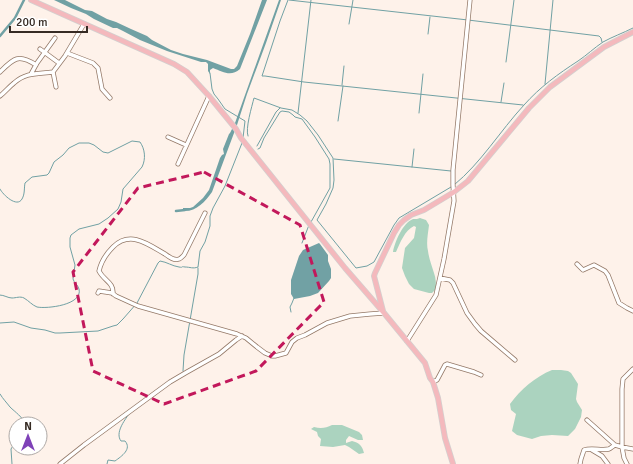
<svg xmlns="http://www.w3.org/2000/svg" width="633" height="464" font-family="Signika,sans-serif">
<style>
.green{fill:#abd3bf}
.water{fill:#71a1a4}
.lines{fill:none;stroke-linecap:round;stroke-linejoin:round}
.stream{stroke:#71a1a4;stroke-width:1}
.canal{stroke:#71a1a4;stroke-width:2.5}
.minor-casing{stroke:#947968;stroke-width:5}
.major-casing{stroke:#d3d0cf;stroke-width:6}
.minor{stroke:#fff;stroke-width:3.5}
.major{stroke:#f4b9bd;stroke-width:4.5}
.marked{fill:none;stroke:#c2185b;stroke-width:3;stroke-dasharray:8 5;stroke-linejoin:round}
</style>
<rect width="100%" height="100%" fill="#fef2ea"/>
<path class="green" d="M420,218L426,220L429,225C428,234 426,243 428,251C429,259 432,266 434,273C436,278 436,284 436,289L432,293H429L414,289L409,284L405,276L402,268L405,248L414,238L416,227L414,226C405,230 400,243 396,252H393C395,241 403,223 413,219C416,219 418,219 420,218Z
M552,370H561L568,371L571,373L578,384L576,399L577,402L582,410L581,417L575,429L568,436L552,435L541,436L532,439L517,435L512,431L516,414L511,410L510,404C521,389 535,377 552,370Z
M332,425H342L359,432L362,435L363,440H358L349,436L346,440V443L352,441C359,443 362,445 364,453L359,454L349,447L345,445L333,447L320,446L321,439L318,436L317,432L311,429L314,427C321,429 326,428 332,425Z"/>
<path class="water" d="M54,0H65L85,10L92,11L107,19L116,22L131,29L147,36L152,40L171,50L183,54L207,60L231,69H234L237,66L250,34L262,0H267L240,69C231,77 223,72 213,68L210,70V74L208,71V64L206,62H201L167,51L140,40L123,31L117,28H113L94,19L86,14L71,8Z
M279,0H281L266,43L247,94L237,125L212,192C205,202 196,212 183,211V208H190L193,207L203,198L209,190L220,158L222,155L224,154L223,149L229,134L230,133L235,123Z
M319,243L320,244L328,255V261L331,269V278L329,281L318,293L310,296L294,299L291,294V280L299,256L303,250Z"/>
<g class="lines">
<path class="stream" d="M288,0L280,21L262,76H265L304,82L523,105
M289,0L468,20L599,36L601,38L602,42
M349,24L353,0
M428,34L430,17
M506,62L514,0
M210,73L212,89L214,94L218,99L225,109L245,121L243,138
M545,84L553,0
M342,85L344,66
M501,102L504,83
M298,113L311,0
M419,113L423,74
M338,121L343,86
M248,136C245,129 252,106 254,98L281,108L292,110L300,115L307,121L318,135L333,158L334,180L333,188L326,204L317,220L356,268L367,266L374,262L394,225L399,218L451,187
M257,146L276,112L280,108
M258,149L260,148L264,138L280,112L282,111L289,112L293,115L295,117L302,119L315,137L329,159L330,164V188L311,222
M334,159L451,171L452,172
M412,167L414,149
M454,185C481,163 500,131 524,105C540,87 558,74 578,61C587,55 594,48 603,42C612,37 623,33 633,28
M0,189C3,195 17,208 22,199C25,194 24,188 25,183L32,177L47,175L49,173L54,162L63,155L69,148L79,143H89L94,145L103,152L108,153L132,141L140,142C145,149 146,159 142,167L123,189L121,202L118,209L108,218L99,224L79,229L71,235L70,238V247L75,265L73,279C74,283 78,285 79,289C83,305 47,309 37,307C32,305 29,301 24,298C20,296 16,298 12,298C8,298 4,295 0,295
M302,243L309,225
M291,312L290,307L292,303L294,298
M0,323L14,322L31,328L45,330L55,333H60L98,331L113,326L117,325L123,319L137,303L158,263L160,261C167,262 172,266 179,267C184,268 180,266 185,267C190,267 193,269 198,267L200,251L205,242L210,226V216L213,208L225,186L242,143
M183,371L184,355L198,274V268
M0,394C3,399 7,403 10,407C15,412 23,417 25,424
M12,464L11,449L16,441
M107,464L108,460L115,461C122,456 132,449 125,441H121C115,433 124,421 129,414"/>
<path class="canal" d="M0,36L15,18L24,0
M176,211L185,210"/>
<g class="minor-casing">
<path id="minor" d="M40,49L59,63
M67,53L93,63L98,68L102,89L110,98
M0,72C13,59 18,53 36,65
M31,74L37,63L55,38
M56,87L53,72L65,56L84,24
M0,96C5,92 9,87 14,83C26,72 38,74 53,72
M168,137L186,145
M178,164L209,96
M577,264L583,270L594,265L605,271L608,275L619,303L627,308L633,311
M440,278L450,280L453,283L467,313L475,324L481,331L515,360
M98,293L99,291L112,293L116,296L138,306L237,334L246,338L257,347L265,353L272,356H275L286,353L292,342L297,338L305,335L327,323L350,316L370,314L384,313
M113,294C114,282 104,281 99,271C101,262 106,254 113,247C130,230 148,244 165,254C169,257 174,261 179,259C180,259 183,256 184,255L205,213
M407,341L436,295L444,259L454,201L453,185V170L470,0
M433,382L437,380L445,365L447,364L474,372L481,375
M587,420L615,445L622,447L633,449
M592,450L602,456L608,464
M60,464L84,445L170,382L187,372L219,354L236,340L242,336
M580,464L581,459L584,450C592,447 601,451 609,449C611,448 613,446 615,445
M627,464L624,458L622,447V389L623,379L633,369"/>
</g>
<g class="major-casing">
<path id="major" d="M31,0L174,64L187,72L209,96L236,129L241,138L345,268L384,313L425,363L430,378L433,382L438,398L445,438L453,464
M383,311L374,276L375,273L394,233L399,225L404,220L411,215L424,210L454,192L468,181L529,108L550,87L604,47L633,32"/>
</g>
<use href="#minor" class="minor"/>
<use href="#major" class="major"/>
</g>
<path class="marked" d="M204,172L300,225L324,302L256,371L164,404L93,371L73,272L138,188Z"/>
<g transform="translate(28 436)"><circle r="19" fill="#ffffff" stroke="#afaaa7"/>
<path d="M0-3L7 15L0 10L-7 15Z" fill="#7f42b8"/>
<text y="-6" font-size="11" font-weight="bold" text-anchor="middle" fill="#362b24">N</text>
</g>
<path d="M10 26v6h77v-6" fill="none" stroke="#362b24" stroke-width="2"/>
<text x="16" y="26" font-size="12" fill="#362b24" stroke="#ffffff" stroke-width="3" paint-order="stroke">200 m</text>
</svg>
